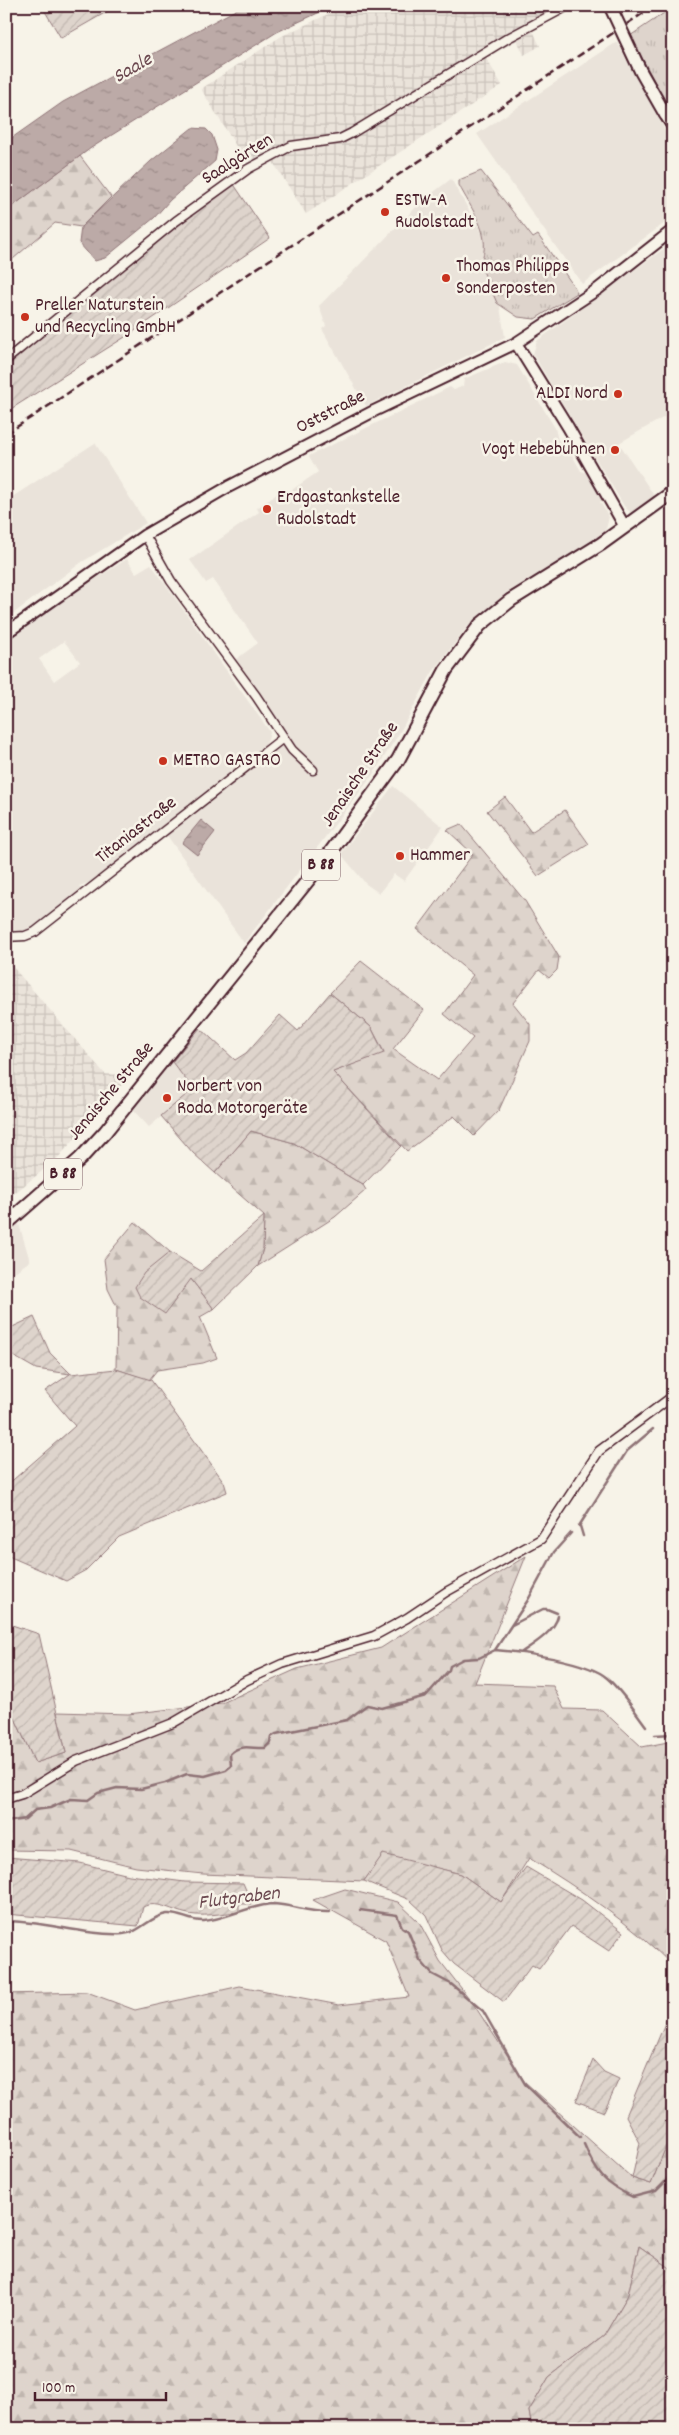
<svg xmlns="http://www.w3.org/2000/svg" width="679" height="2435" font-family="Dekko,sans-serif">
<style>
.built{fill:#eae3da;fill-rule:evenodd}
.industrial{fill:url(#industrial-grid)}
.grass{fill:url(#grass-tufts);stroke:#947a7c}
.forest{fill:url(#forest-firs);stroke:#947a7c}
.garden{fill:url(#garden-furrows);stroke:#947a7c}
.water{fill:url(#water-ripples);stroke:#8e7275}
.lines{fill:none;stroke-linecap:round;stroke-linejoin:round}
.stream{stroke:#8e7275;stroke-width:2.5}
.minor-casing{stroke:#4a1f2b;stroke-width:11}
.tertiary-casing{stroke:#4a1f2b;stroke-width:14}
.secondary-casing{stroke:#4a1f2b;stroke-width:15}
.primary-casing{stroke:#4a1f2b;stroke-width:16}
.minor{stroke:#f7f3e8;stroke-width:8}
.tertiary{stroke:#f7f3e8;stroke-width:10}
.secondary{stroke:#f7f3e8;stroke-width:11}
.primary{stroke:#f7f3e8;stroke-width:12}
.rail{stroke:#4a1f2b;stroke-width:2.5;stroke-dasharray:8 4;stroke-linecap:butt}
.secondary-bridge-casing{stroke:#4a1f2b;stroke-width:15;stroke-linecap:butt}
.secondary-bridge{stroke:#f7f3e8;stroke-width:11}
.poi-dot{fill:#c8321e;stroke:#f7f3e8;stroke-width:2}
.labels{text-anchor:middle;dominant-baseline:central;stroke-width:5;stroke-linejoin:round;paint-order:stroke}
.shield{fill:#f7f3e8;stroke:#7e5f64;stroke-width:1}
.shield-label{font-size:18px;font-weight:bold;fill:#4a1f2b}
.street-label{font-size:19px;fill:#4a1f2b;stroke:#f7f3e8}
.poi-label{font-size:19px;fill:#4a1f2b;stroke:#f7f3e8;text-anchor:start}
.water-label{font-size:20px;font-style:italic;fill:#6c4950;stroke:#f7f3e8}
</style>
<defs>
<pattern id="industrial-grid" width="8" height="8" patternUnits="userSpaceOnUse" patternTransform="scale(1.25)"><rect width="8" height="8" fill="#eae3da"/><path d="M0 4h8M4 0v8" fill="none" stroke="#cac2bb"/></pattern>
<pattern id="grass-tufts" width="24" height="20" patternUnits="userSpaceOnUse" patternTransform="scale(1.25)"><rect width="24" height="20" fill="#ded4cc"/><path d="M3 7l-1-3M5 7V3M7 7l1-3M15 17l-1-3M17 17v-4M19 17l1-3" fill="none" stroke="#c0b6af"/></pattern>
<pattern id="forest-firs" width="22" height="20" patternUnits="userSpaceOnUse" patternTransform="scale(1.25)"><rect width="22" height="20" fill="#ded4cc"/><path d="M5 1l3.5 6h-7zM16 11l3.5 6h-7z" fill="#c0b6af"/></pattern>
<pattern id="garden-furrows" width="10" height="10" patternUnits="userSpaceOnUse" patternTransform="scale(1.25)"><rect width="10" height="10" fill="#ded4cc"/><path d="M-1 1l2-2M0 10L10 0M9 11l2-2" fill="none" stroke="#c0b6af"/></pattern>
<pattern id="water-ripples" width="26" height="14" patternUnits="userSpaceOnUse" patternTransform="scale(1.25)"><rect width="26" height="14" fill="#bcaaa7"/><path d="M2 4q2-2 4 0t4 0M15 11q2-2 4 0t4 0" fill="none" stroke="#9b8a88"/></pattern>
</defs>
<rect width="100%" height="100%" fill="#f7f3e8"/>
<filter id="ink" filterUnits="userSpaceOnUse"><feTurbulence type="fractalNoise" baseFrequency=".02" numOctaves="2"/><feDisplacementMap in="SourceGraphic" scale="10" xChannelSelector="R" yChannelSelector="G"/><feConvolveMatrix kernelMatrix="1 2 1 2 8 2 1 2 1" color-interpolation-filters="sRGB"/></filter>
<g filter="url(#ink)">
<path class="built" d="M617,42L673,145V217L582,284L477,134Z
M451,179L490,247L505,337L366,406L322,329L326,326L319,306L422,201Z
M673,242V417L666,416L619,443L655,497L631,513L624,506L533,354L537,341Z
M505,362L517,365L555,428L558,440L565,443L581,471L587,473L603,500L600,502L609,517L606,529L594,540L506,593L467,627L432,673L400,732L372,776L244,943L166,834L290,737L235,660L258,643L213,579L206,583L190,560L259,512L257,508L280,492L283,496L318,472L309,456L450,387L454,390L463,386L464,379Z
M95,443L146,523L82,562L6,619V501Z
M127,559L136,573L151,564L270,732L268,740L264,747L226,778L91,882L79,886L83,890L30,930L22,934L6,933V642L83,587ZM64,641L80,662L54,681L39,659Z
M393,786L443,827L404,881L394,874L379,893L366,884L341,854Z
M172,1062L194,1089L149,1127L133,1110Z
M19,1224L30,1261L6,1278V1235Z"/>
<path class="industrial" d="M345,6H559L529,22L540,46L524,55L517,40L486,58L502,85L306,214L273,162L271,149L247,164L201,89L280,37Z
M6,959L105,1074L126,1075L133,1072L57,1159L6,1200Z"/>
<path class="grass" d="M673,7V111L670,110L630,36Z
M481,171L533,238L538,235L575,288L577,293L535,319L518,317L497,303L480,264C494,236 471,209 459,185V180Z"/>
<path class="forest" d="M80,156L111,197L81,227L55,223L6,265V211Z
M505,797L531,832L565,810L589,844L538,876L487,811Z
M461,824L525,901L559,957L557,970L549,978L539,970L513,1003L530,1024V1041L499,1110L474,1136L454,1116L407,1151L333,1072L384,1052L371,1027L330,993L361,961L424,1010L393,1049L437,1080L473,1038L444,1014L473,975L417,929L473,854L447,830Z
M251,1131L294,1143L363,1185L366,1190L335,1217L258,1266L263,1248L264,1216L215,1173Z
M135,1222L170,1252L160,1261L191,1279L214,1309L200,1317L217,1358L203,1363L157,1370L149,1380L116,1369L117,1307L108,1289L104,1259Z
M526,1556L475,1683L553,1686L564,1709L602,1710L642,1747L673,1741V1966C630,1923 580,1889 529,1858L501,1902L461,1874L383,1855L364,1881L203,1874L136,1867L71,1851L6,1850V1698L35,1763L66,1753L57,1712L128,1714L222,1703L297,1669L381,1648Z
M345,1889L398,1902L419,1922L440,1961L472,2002L525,2082L632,2178L651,2184L673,2129V2270L639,2246L628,2295L604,2336L549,2377L529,2411L532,2429H6V1994L87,1992L135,2010L240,1986L339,2005L409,1997L386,1941L313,1900Z"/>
<path class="garden" d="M46,6H117L61,38L43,8Z
M233,183L270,238L133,332L6,412V366L195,211Z
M330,993L371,1027L384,1053L333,1072L401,1146L363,1185L294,1143L251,1131L215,1173L193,1153L161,1116L193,1089L172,1062L200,1028L235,1060L246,1053L280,1015L298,1031Z
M264,1216L263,1248L258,1266L214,1309L191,1279L165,1314L140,1297L135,1287L144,1273L170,1252L201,1271Z
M34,1317L50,1353L71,1374L116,1369L151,1380L224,1482L227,1492L119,1537L86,1570L66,1581L6,1555V1486L75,1426L45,1391L70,1374L36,1369L6,1352V1330Z
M6,1623L39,1634L66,1753L35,1763L6,1698Z
M383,1854L461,1874L501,1902L526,1867L582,1900L623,1932L609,1951L571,1926L539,1969L532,1965L504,2002L454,1964L442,1950L426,1915L410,1900L364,1881Z
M6,1857L80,1863L129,1875L185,1882L243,1883L252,1904H239V1912C222,1913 201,1918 184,1913C171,1910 156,1900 143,1907L138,1926L6,1914Z
M673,2004V2129L651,2184L632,2178L640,2143L626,2116Z
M593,2060L604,2072L619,2079L604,2112L576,2101Z
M639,2246L673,2270V2417L661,2429H532L529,2411L549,2377L604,2336L628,2295Z"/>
<path class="water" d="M243,6H333L277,32L91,148L6,211V142L63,102Z
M192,128L206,129L212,135L217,150L215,161L170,200L154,218L105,258L95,261L79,243L81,227L151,161Z
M201,820L215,832L197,855L182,843Z"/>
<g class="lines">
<path class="stream" d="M670,1414L673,1411
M579,1526L627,1451L653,1429
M580,1526L583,1536
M512,1625L543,1609H547L557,1613
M495,1650C522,1652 588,1661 607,1678C622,1691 634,1710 646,1726
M522,1652C534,1644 555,1631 558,1616
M655,1735L673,1734
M6,1822L25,1819L35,1810L50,1808L71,1799L88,1800L98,1793L117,1788L141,1789L165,1783L187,1774L205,1776L226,1770L231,1766L230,1754C240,1743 252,1749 265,1748L270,1743L271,1737L276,1734L347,1720L367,1705L382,1708L426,1696L449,1670L450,1666L463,1659L479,1658L495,1650L528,1600L554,1552L571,1533
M360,1910L397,1915L402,1927L408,1931L420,1960L432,1974L451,1984L483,2011L525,2084L580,2137
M6,1921C45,1921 84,1936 123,1934C140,1933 150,1916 167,1914C180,1913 190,1922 204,1921C226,1919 253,1904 274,1904C293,1905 310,1913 330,1912
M584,2144C596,2173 604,2184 633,2197L656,2191L673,2174"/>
<g class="minor-casing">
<path id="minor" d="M6,360L176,221L248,169L291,146L340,139L352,133L508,38L568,6
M145,535L171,581L256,696L292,750L313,770
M6,937L25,936L35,932L283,738
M6,1799L22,1794L76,1761L173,1723L247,1680L282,1664L374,1636L407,1618L446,1592L541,1539L599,1451L673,1396"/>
</g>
<g class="tertiary-casing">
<path id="tertiary" d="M516,343L568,427L625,527
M6,633L145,535L228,487L374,411L516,343L598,289L673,230"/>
</g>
<g class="secondary-casing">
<path id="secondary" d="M665,114L673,126"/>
</g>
<g class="primary-casing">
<path id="primary" d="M6,1224L80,1159L105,1132L330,853L398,760L446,670L480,625L511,600L601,544L673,492"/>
</g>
<use href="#minor" class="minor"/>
<use href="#tertiary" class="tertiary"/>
<use href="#secondary" class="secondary"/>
<use href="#primary" class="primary"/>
<path class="rail" d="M6,434L654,6"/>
<g class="secondary-bridge-casing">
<path id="secondary-bridge" d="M610,6L641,72L665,114"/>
</g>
<use href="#secondary-bridge" class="secondary-bridge"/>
</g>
</g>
<g class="poi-dot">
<circle cx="385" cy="212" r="5"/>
<circle cx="446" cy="278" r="5"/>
<circle cx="25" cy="317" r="5"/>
<circle cx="618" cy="394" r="5"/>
<circle cx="615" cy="450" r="5"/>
<circle cx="267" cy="509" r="5"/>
<circle cx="163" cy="761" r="5"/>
<circle cx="400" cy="856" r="5"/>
<circle cx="167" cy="1098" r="5"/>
</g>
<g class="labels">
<g class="shield">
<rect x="302" y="849.5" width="38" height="31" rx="4"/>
<rect x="44" y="1158.5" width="38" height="31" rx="4"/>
</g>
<g class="shield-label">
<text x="321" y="865">B 88</text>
<text x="63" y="1174">B 88</text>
</g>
<g class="street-label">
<text transform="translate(238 160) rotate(-32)">Saalgärten</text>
<text transform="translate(331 413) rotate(-27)">Oststraße</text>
<text transform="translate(361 775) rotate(-56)">Jenaische Straße</text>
<text transform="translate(137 831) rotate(-38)">Titaniastraße</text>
<text transform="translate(112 1092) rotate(-50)">Jenaische Straße</text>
</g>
<g class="poi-label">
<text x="395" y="201">ESTW-A<tspan x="395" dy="22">Rudolstadt</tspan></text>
<text x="456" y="267">Thomas Philipps<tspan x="456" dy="22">Sonderposten</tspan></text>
<text x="35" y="306">Preller Naturstein<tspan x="35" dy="22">und Recycling GmbH</tspan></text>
<text x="608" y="394" text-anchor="end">ALDI Nord</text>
<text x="605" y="450" text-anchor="end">Vogt Hebebühnen</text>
<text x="277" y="498">Erdgastankstelle<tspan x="277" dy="22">Rudolstadt</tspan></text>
<text x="173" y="761">METRO GASTRO</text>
<text x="410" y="856">Hammer</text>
<text x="177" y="1087">Norbert von<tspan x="177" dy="22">Roda Motorgeräte</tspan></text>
</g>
<g class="water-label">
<text transform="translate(133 69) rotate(-30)">Saale</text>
<text transform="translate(239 1899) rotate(-7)">Flutgraben</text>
</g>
</g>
<rect width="679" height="2435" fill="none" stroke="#f7f3e8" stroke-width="25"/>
<rect x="12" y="12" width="654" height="2410" fill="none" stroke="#4a1f2b" stroke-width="2" filter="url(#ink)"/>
<path d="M35 2392v8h131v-8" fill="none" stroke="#4a1f2b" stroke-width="2.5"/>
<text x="42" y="2392" font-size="15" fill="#4a1f2b" stroke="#f7f3e8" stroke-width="4" paint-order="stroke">100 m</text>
</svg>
